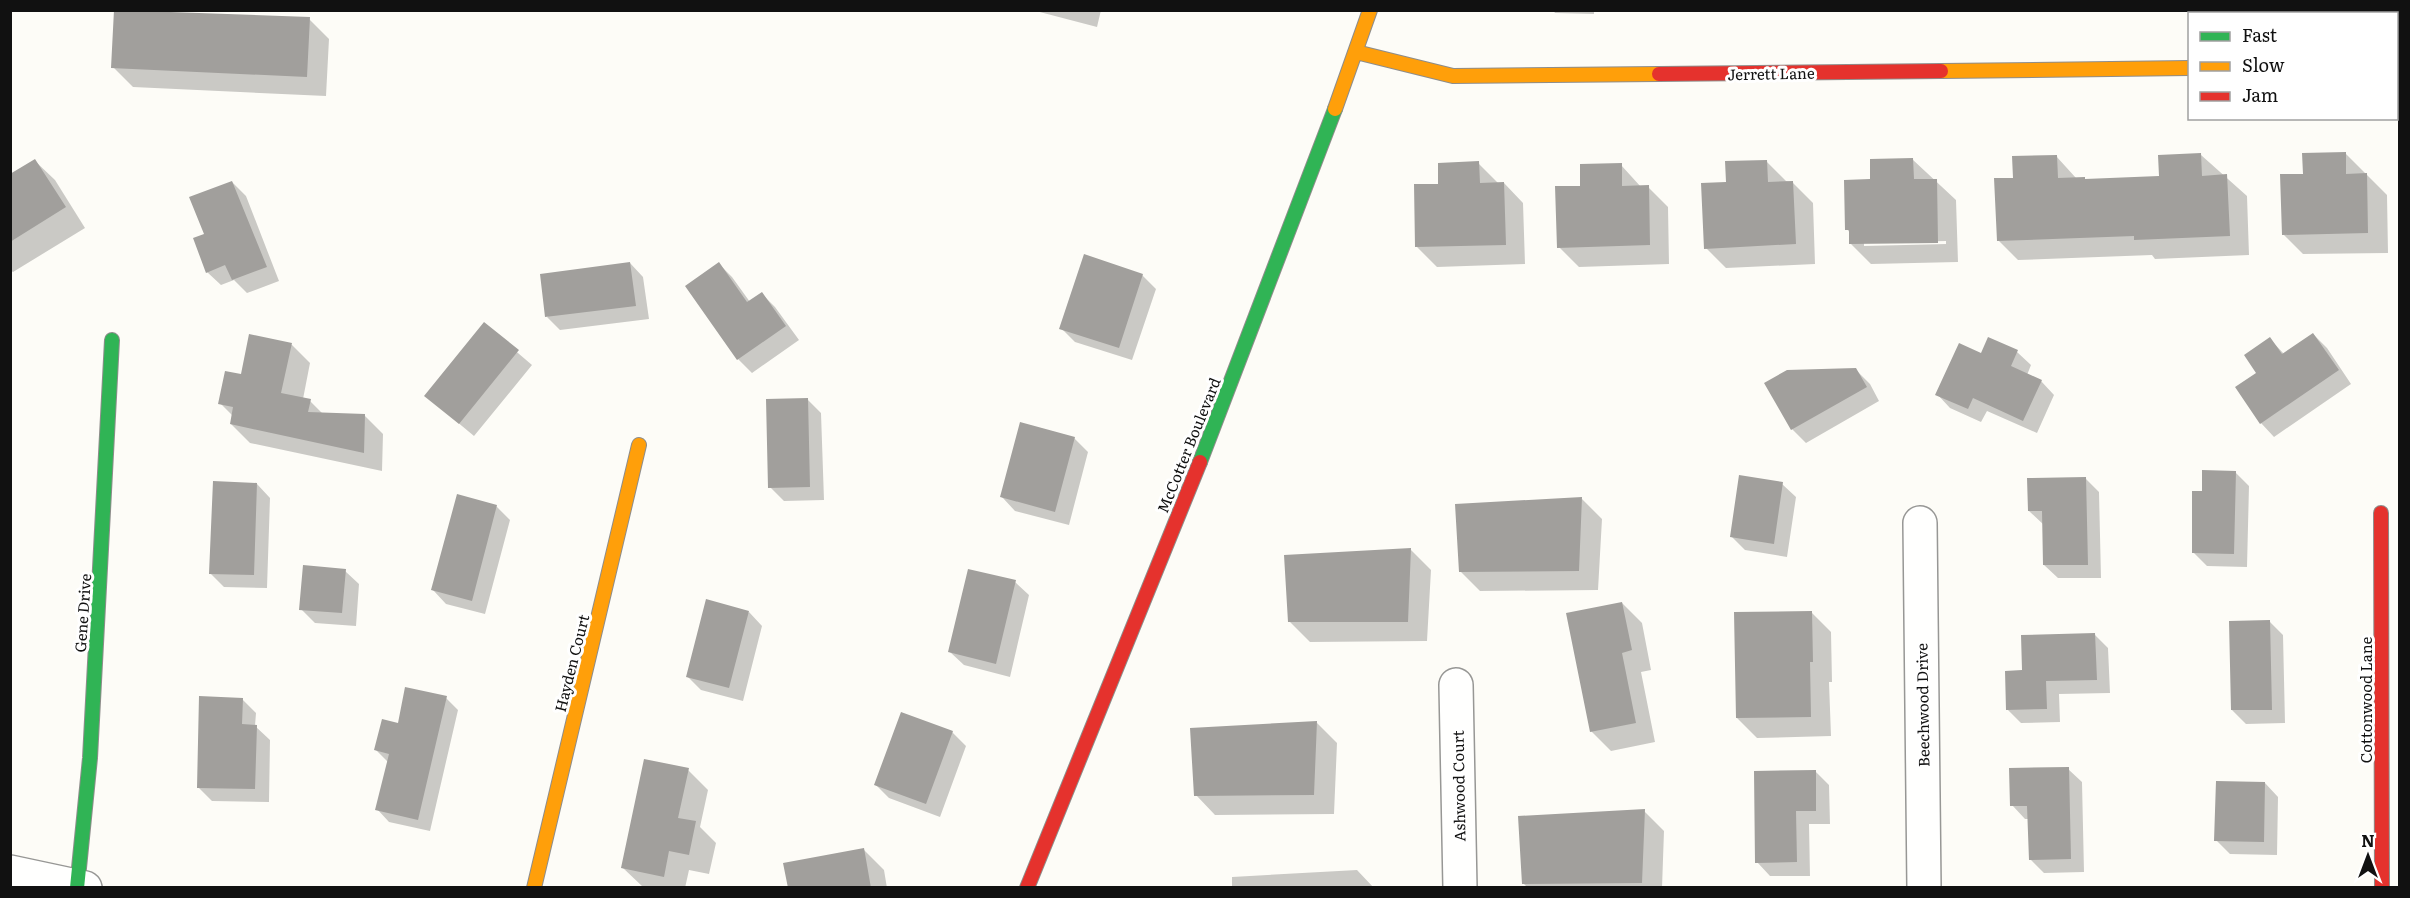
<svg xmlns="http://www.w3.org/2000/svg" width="2410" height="898" font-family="Literata,serif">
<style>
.shadow{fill:#0003;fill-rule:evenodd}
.building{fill:#a19f9c}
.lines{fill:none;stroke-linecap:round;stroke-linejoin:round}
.street-casing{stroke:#979795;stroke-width:36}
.fast-casing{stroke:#8e8d8b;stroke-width:16}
.slow-casing{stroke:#8e8d8b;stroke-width:16}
.jam-casing{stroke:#8e8d8b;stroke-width:16}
.street{stroke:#fffffe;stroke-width:33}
.fast{stroke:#30b455;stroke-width:14}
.slow{stroke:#ff9f0a;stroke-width:14}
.jam{stroke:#e5322d;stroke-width:14}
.labels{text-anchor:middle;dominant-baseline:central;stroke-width:6;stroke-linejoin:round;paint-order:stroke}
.street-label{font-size:15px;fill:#111;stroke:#fff}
</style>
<rect width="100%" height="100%" fill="#fdfcf7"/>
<path class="shadow" d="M1032,10H1101L1097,27Z
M1553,10H1594V14L1555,13Z
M1698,10H1738V12H1699Z
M309,19L329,39L326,96L133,87L113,67Z
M2345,153L2387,195L2388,253L2303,254L2283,234L2304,175Z
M2201,155L2247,196L2249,255L2155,259L2152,255L2018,260L1998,240L2014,179L2056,156L2076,178H2084L2087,181L2160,177Z
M1912,159L1956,200L1958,262L1871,264L1851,244L1850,233L1847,229L1872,181ZM1946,241V244L1864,246V243Z
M35,161L55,180L85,228L13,272L10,270V176Z
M1766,161L1786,181L1793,183L1813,203L1815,264L1726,268L1706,248L1727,184Z
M1478,163L1498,183H1504L1523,203L1525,264L1437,267L1417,247L1440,185Z
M1621,165L1641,187H1648L1668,207L1669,264L1579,267L1559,247L1582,187Z
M232,182L246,196L279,281L247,293L234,280L221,285L207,272L206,235Z
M630,263L643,277L649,319L560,330L547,317Z
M719,264L732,277L750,302L762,294L775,307L799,340L752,373L738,359Z
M1142,275L1156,289L1132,360L1075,342L1061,328Z
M484,324L532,365L474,436L426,396Z
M2313,334L2327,348L2351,384L2274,437L2261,423L2259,373L2270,339L2284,354Z
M251,335L292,345L310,363L303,399L310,401L323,414L364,415L383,434L382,471L250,443L231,424L233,416L220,403L242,376Z
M2017,352L2031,365L2027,375L2041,381L2054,395L2037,433L1987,411L1981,422L1950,408L1937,394L1982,355Z
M1856,370L1870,384L1879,401L1806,443L1792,429Z
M807,399L821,413L824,500L784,501L770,487Z
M1074,438L1088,452L1069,525L1015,511L1002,497Z
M2235,472L2249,486L2247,567L2207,566L2193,552Z
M2086,479L2099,492L2101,578H2058L2044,565V525L2029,511Z
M257,484L270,498L267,588L224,587L210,573Z
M1782,484L1796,497L1787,557L1745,550L1732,537Z
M1582,499L1602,519L1598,590L1480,591L1460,571Z
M496,506L510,520L485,614L446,604L433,590Z
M1411,550L1431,570L1427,641L1310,642L1290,622Z
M345,571L359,584L356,626L315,623L301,609Z
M1015,582L1029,595L1010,677L964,665L950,652Z
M1622,603L1642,623L1651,670L1641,672L1655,742L1611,751L1591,731Z
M749,612L762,626L743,701L701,690L687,676Z
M1811,612L1831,632L1832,682H1829L1831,736L1757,738L1737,718Z
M2270,622L2283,635L2285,723L2246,724L2232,710Z
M2095,635L2108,648L2110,693L2059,694L2060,722L2021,723L2007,709L2024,672Z
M446,698L458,710L430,831L389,822L377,809L388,762L376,750L399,724Z
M242,699L256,713L255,726L270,740L269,802L212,801L198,787Z
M1317,723L1337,743L1334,814L1215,815L1196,795Z
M952,732L966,746L940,817L889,798L876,785Z
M2068,769L2082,782L2084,872L2044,873L2030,859L2029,819H2025L2012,805Z
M688,770L708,790L700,827L716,843L709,874L689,870L685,888L643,887L623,868Z
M1815,771L1829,785L1830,824H1809L1810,876H1770L1757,862Z
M2265,783L2278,797L2277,855L2230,854L2216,840Z
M1644,811L1664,831L1662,888H1528L1523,883Z
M864,850L884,870L887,888H789Z
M1357,870L1374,888H1232V877Z"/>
<path class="building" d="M114,10L310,17L307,77L111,68Z
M2346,152V174L2367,173L2368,233L2282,235L2280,174H2303L2302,153Z
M2201,153L2202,176L2227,174L2230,236L2134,240V236L1997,241L1994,178H2013L2012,156L2057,155L2058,178L2085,177V179L2159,176L2158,155Z
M1913,158L1914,179H1937L1938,243L1849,244V230H1845L1844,180L1870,179V159Z
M35,159L66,207L10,242V174Z
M1767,160L1768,182L1793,181L1796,244L1704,249L1701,183L1726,182L1725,161Z
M1479,161L1480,183L1504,182L1506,245L1415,247L1414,184H1438V163Z
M1622,163V186L1649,185L1650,245L1557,248L1555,186H1580V164Z
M232,181L267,267L232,280L225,265L206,273L193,238L204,234L189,197Z
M1084,254L1143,274L1119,348L1059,329Z
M630,262L636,306L545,317L540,274Z
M719,262L747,302L762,292L786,326L737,360L685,286Z
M484,322L519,350L459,424L424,396Z
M2313,333L2339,370L2260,424L2235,387L2256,373L2244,355L2270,337L2282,354Z
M249,334L292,343L281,393L311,399L308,412L365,414L364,453L230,424L233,407L218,404L225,371L241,374Z
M1988,337L2018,350L2011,366L2042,380L2023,421L1973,398L1968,409L1935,395L1959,343L1981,353Z
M1856,368L1867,387L1791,430L1764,383L1787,370Z
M808,398L810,487L768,488L766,399Z
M1020,422L1075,437L1055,512L1000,497Z
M2202,470L2236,471L2234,554L2192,553V491H2202Z
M1739,475L1783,482L1774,544L1730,537Z
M2086,477L2088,565H2043L2042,511H2028L2027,478Z
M213,481L257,483L254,575L209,574Z
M457,494L497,505L472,601L431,590Z
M1582,497L1579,571L1459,572L1455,504Z
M1411,548L1408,622H1288L1284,555Z
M303,565L346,569L342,613L299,610Z
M968,569L1016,580L996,664L948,652Z
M706,599L749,611L729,688L686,677Z
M1622,602L1632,650L1622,653L1636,723L1590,732L1566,613Z
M1812,611L1813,662H1810L1811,717L1736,718L1734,612Z
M2270,620L2272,710H2231L2229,621Z
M2095,633L2097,680L2046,681L2047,709L2006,710L2005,671L2022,670L2021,635Z
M405,687L447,696L418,820L375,810L389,754L374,750L382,719L398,723Z
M199,696L243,698L242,724L257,725L255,789L197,788Z
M901,712L953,731L926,804L874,785Z
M1317,721L1314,795L1194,796L1190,728Z
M644,759L689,768L678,818L696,821L689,855L669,851L664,877L621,868Z
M2069,767L2071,859L2029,860L2027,806H2010L2009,768Z
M1816,770V811H1796L1797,862L1755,863L1754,771Z
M2216,781L2265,782L2264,842L2214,841Z
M1645,809L1642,883L1522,884L1518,816Z
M864,848L871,888H788L783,863Z"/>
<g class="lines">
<g class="street-casing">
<path id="street" d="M2396,66H2400
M1920,523L1924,888
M1456,685L1460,888
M10,872L85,888"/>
</g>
<g class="fast-casing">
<path id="fast" d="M1200,462L1335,109
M77,888L90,758L112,340"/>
</g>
<g class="slow-casing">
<path id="slow" d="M1356,52L1453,76L1659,74
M1941,71L2190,68
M1335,109L1370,10
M534,888L639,445"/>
</g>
<g class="jam-casing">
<path id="jam" d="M1659,74L1941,71
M2381,513L2382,888
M1027,888L1200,462"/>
</g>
<use href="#street" class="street"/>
<use href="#fast" class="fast"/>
<use href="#slow" class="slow"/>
<use href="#jam" class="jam"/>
</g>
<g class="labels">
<g class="street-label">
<text transform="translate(1771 73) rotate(-1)">Jerrett Lane</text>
<text transform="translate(1188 445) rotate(-68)">McCotter Boulevard</text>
<text transform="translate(82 613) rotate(-86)">Gene Drive</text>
<text transform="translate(571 663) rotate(-76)">Hayden Court</text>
<text transform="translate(2365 700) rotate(-90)">Cottonwood Lane</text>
<text transform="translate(1922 705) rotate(-91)">Beechwood Drive</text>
<text transform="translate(1458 786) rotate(-91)">Ashwood Court</text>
</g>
</g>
<rect width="2410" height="898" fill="none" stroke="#111111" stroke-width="24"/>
<rect x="2188" y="12" width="210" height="108" fill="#ffffff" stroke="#a0a0a0" stroke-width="1.5"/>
<rect x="2200" y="32" width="30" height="9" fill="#30b455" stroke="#a0a0a0" stroke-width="1.5"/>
<text x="2242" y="42" font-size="18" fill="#111111">Fast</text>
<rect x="2200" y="62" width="30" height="9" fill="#ff9f0a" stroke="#a0a0a0" stroke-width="1.5"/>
<text x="2242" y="72" font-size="18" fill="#111111">Slow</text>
<rect x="2200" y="92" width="30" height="9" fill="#e5322d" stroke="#a0a0a0" stroke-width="1.5"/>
<text x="2242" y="102" font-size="18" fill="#111111">Jam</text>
<g transform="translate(2368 856)" stroke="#ffffff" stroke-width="4.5" paint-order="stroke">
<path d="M0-4.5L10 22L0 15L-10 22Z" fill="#111111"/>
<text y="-9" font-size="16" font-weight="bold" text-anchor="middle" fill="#111111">N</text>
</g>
</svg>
